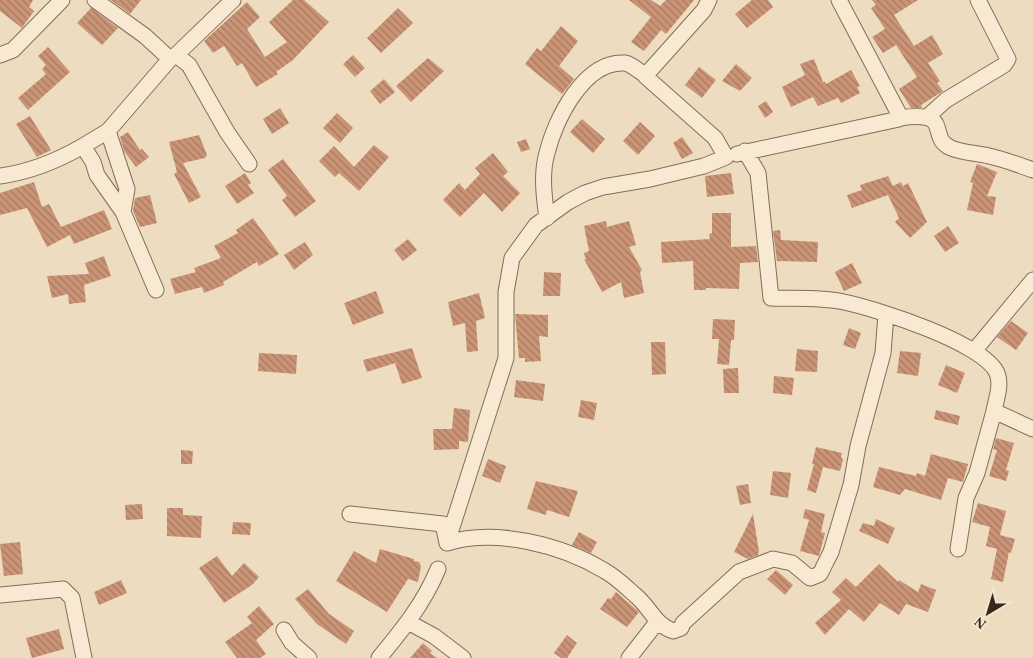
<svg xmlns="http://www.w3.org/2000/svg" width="1033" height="658" font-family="'Times New Roman',serif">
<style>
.building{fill:url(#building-back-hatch)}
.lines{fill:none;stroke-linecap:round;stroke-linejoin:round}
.minor-casing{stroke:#856d58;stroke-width:17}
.minor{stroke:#f8ead2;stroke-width:15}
</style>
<defs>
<pattern id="building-back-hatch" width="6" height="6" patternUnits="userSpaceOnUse" patternTransform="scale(1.25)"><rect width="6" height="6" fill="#cb9476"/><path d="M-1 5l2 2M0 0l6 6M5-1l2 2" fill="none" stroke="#a67960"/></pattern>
</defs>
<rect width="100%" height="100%" fill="#eddcbf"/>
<path class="building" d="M0,0H33L29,7L34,11L22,28L0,11Z
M111,0H141L130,14Z
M293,0H304L329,22L293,60L276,72L278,74L256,87L242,63L237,66L224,46L213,53L204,41L247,2L260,17L247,29L265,57L287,42L269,22Z
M629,0H651L660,6L666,0H694L666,34L661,30L644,51L631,42L651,17Z
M752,0H768L773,7L747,28L735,14Z
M872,0H918L894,15L914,46L932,35L943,54L928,63L940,81L937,83L943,91L921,105L922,108H911L899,89L917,77L896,45L883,53L872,37L885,29L871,8L876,5Z
M91,8L118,28L102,45L77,23Z
M398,8L413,23L381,53L367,38Z
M561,26L578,41L559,66L574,79L562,94L525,64L537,48L541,51Z
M48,47L70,72L28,110L18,98L46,74L42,69L46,65L38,56Z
M353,55L365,68L355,77L343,64Z
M428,58L444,71L411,102L396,86Z
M814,59L823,82H825L826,84L851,70L860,86L857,87L860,93L841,103L838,98L818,106L813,97L791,107L782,87L805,75L800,64Z
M736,64L752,78L740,91L722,81Z
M699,67L716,80L702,98L685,85Z
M384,79L395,92L380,104L370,91Z
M766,101L773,112L765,118L758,106Z
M280,108L289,123L272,134L263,119Z
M337,113L353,128L340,143L323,128Z
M30,116L51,150L37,157L16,124Z
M582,119L605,139L593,153L570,132Z
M640,122L655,136L638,155L623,141Z
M128,132L140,150L142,149L149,157L136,167L124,151L120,137Z
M199,135L207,155L205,158L183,163L201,197L189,203L174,174L177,172L169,142Z
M682,137L693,153L682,159L673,143Z
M526,139L530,149L521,152L517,142Z
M374,145L389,157L359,191L339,173L335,177L319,161L334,146L354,167Z
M493,153L508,172L503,176L520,193L502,212L484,193L460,217L443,200L459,183L465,190L480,174L475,168Z
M283,159L316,201L295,217L282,200L287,196L268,170Z
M977,164L997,172L987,196L996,197L993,215L967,210L973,183L970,182Z
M245,173L251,183L248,185L254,193L237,204L225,186Z
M731,173L734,194L707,197L705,176Z
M888,176L893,186L901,182L903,186L908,183L927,222L910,238L895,222L899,218L888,195L852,208L847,195L862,190L860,185Z
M34,182L42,207L49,204L61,227L104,210L112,229L74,244L70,235L47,247L27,208L0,215V193Z
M150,195L157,223L140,227L133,211L135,198Z
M712,213H731V247L756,246L758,262L740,263L739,289L706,288V290H694L693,261L662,263L661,242L710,239L709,234L712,233Z
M253,218L279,254L259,266L257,262L223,282L224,285L204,293L202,287L175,294L170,279L196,272L194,268L221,258L214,246L238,233L236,230Z
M606,221L607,227L629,221L636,245L629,247L642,270L640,272L644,293L624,298L621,282L602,292L584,259H586L584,253L589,251L584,226Z
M948,226L959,243L945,252L934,236Z
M780,230L781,240L818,242L817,262L777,261L773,231Z
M408,239L417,250L403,261L394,250Z
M305,242L313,255L294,270L284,255Z
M104,256L111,276L84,285L86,302L69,304L68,294L52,298L47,276L89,274L85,263Z
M852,263L862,283L844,291L835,272Z
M544,272L561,273L560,296H543Z
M376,291L384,313L353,325L344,303Z
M479,293L485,318L476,321L478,351L467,352L465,323L453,326L448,302Z
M515,314L548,315V337L539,336L541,361L525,362V358H519Z
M713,319L735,320L734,340H731L729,365L717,364L719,339H712Z
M1011,321L1028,333L1016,350L997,337Z
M849,328L861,333L855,349L843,345Z
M651,342H665L666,374L652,375Z
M412,348L422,378L402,384L395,363L367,372L363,360Z
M797,349L818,351L817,372L795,371Z
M900,351L921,353L918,376L897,373Z
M259,353L297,355L296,374L258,371Z
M946,365L965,373L957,393L938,385Z
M738,368L739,393H724L723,369Z
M774,376L794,378L792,395L773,393Z
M516,380L545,384L543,401L514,397Z
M581,400L597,403L594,420L578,417Z
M454,408L470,410L468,442L459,441V449L434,450L433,429H452Z
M936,410L960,416L958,425L934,419Z
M996,438L1014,443L1006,470L1009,471L1006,481L989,476L997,450L993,449Z
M816,447L842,453L841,458L843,459L840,471L823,467L816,493L807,490L814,464H812Z
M181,450L193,451L192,464H181Z
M931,454L968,464L963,482L948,478L941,500L905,489L900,495L873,487L879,467L916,476L917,473L925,476Z
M488,459L506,466L500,483L482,476Z
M773,471L791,473L788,498L770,495Z
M536,481L578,491L569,517L547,510L546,515L527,509Z
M748,484L751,503L740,505L736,486Z
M978,503L1006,511L1000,535L1015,539L1011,553L1009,552L1003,582L991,579L997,549L986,546L990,527L972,522Z
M142,504L143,519L126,520L125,505Z
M167,508H183V515L202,516L201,538L167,536Z
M805,509L825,514L821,532L825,533L819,556L800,551L809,520L803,518Z
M753,514L759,552L758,555L748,559L734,552Z
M876,519L895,528L888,544L859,531L863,523L874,526Z
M233,522L251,523L250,535L232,534Z
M579,532L597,542L591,553L572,545Z
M20,542L23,574L4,576L0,544Z
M380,549L414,559V561L419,562L421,566L418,582L408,579L387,612L336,581L354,551L376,563Z
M217,556L232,576L244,563L259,577L252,585L224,603L199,568Z
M879,564L898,582L899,580L918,592L921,584L936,590L928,612L906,604L899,615L880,603L864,622L849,609L825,635L815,623L841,600L832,592L846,578L856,587Z
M776,570L793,585L785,595L767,579Z
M121,580L127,593L99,605L94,592Z
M308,589L329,614L354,631L346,644L317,624L295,599Z
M616,592L639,612L627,627L600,609L608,598L611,599Z
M259,606L274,624L256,640L266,654L260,658H237L225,642L252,623L247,617Z
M59,629L64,649L32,658L26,638Z
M567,635L577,643L567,658H561L554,653Z
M423,643L432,651L430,653L437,658H410Z"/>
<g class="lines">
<g class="minor-casing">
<path id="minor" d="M95,0L145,36L170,59L176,55L189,65L227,132L249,164
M0,55L13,50L62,0
M176,55L233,0
M927,117L946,100L1004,65L1008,59L978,0
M900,118C955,110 926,137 951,148C963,153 977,153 989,156C1003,159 1019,165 1033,170
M108,131L127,189L123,212
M745,151L758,173L771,298C794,299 820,297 844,302C877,309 984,343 997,373C1002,385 996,399 994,411L1033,429
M737,154L899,119L900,116L839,0
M0,176C30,172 57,161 83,146
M547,218C544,197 541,173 547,153C555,120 584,60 625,63C631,64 639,71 645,75
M156,290L123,212L97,175L93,162L83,146L108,131L170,59
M974,351L1033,280
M350,514L443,524L447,543
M447,543L506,358V292L512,258L536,225L568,202L585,193L603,187L650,179L704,166L726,157L715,138L645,76L704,10L709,0
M447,543C496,528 562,545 605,571C616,577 626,587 635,595C650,607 655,625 673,631L681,628L683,623L739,572L773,559L792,563L810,578L820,574L831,552L851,485L858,446L883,353L886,314
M958,549L966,498L977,473L994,411
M0,595L63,589L72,598L84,658
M408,622L434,636L463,658
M284,630L292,643L309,658
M379,658C403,629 424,603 438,569
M629,658L654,626L661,625"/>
</g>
<use href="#minor" class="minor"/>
</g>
<g transform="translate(988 613) rotate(218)" stroke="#f4e7cf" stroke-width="4" paint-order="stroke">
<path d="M0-4L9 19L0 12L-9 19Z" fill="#35271c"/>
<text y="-8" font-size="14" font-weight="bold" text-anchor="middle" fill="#35271c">N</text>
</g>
</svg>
